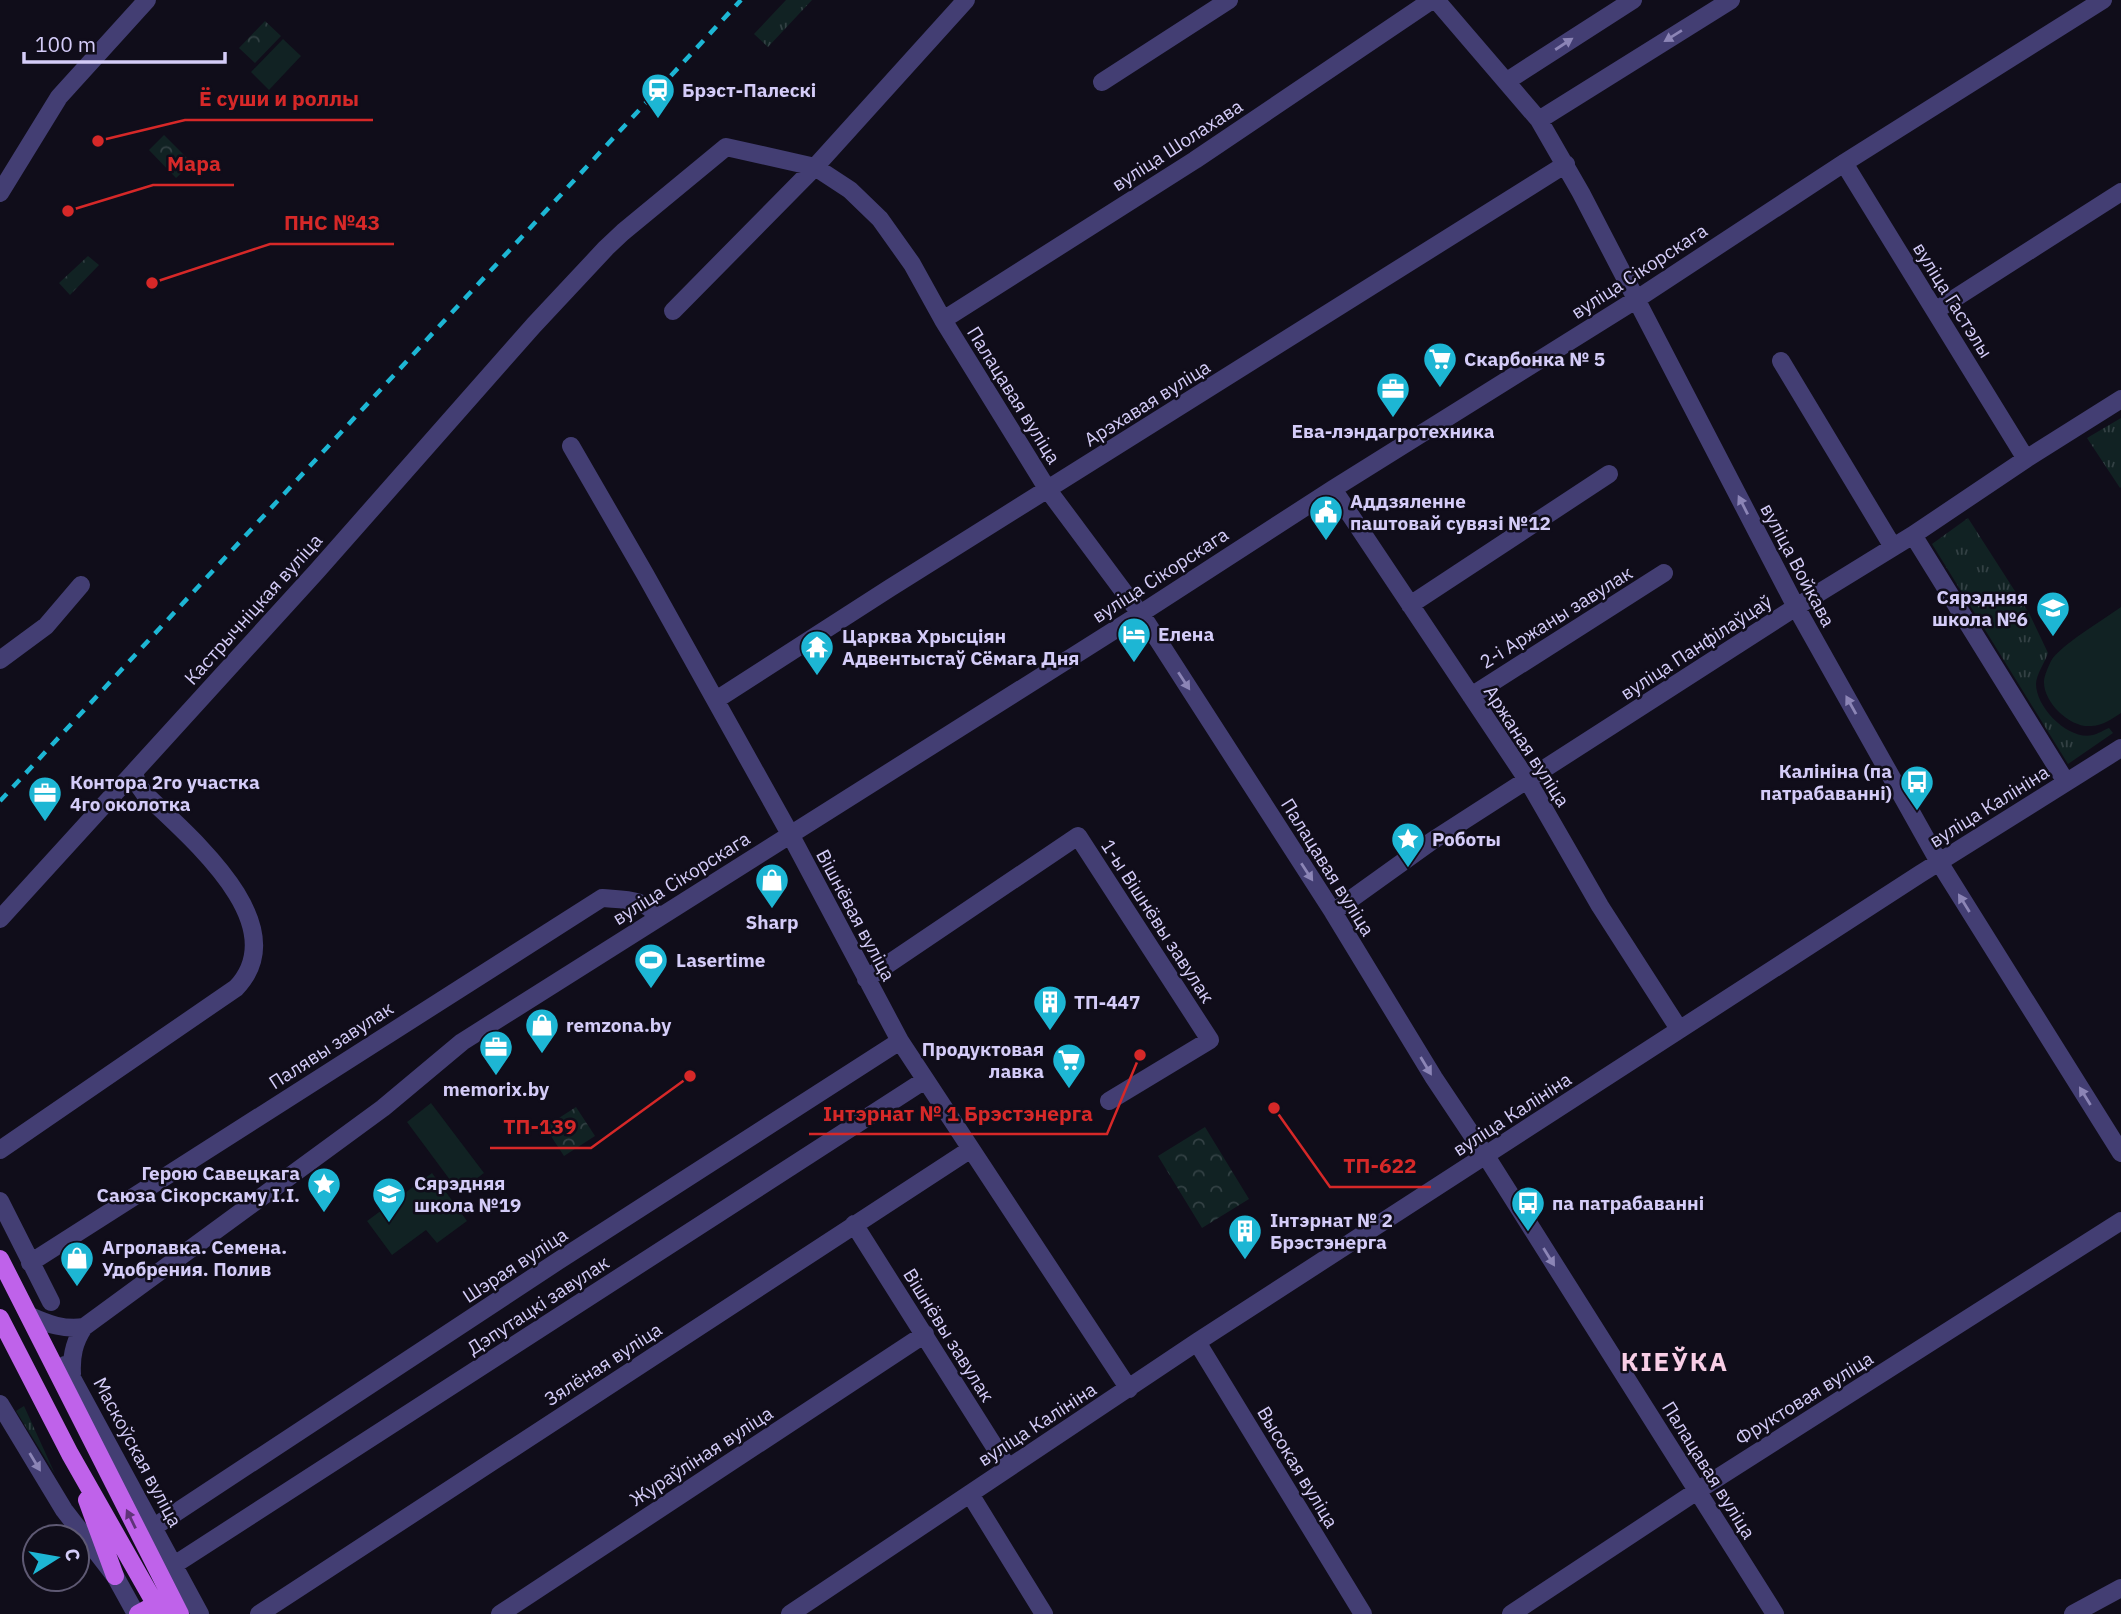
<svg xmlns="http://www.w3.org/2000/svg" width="2121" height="1614" font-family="'IBM Plex Sans',sans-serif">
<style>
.grass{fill:url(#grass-tufts)}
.park{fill:url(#park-crowns)}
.garden{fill:#112223}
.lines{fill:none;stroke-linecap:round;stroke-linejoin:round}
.minor{stroke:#433e73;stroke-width:18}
.major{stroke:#bf62ea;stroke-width:18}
.rail{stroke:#1db6d4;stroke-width:4.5;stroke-dasharray:10 9;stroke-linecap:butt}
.oneway{fill:#8c85b6}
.oneway2{fill:#5f3378}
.labels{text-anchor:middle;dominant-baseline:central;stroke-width:5;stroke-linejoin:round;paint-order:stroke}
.poi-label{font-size:19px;font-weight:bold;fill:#d4ccf8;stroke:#100d1a;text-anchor:start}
.street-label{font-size:19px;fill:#d4ccf8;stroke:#100d1a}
.district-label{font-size:26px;font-weight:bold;letter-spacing:2px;fill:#f8cee6;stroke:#100d1a}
.leader{fill:none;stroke:#d62828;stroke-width:2.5}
.callout-dot{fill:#d62828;stroke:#100d1a;stroke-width:2.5}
.callout-label{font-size:21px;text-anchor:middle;font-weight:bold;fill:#d62828;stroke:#100d1a;stroke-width:5;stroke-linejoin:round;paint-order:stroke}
</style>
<defs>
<pattern id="grass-tufts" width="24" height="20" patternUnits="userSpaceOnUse" patternTransform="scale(1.75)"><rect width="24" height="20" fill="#112223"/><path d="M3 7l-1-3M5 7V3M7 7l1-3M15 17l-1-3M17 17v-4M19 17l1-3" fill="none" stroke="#334144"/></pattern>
<pattern id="park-crowns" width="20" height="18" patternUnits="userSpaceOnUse" patternTransform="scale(1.75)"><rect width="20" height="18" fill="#112223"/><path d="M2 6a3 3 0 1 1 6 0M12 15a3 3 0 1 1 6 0" fill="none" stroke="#334144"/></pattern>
</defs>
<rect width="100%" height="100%" fill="#100d1a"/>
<!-- grass -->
<path class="grass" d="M786 0H812L768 47 754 34Z
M2121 418V487L2120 488 2087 438Z
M1968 518 2029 613 2048 653C2045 662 2036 675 2036 684 2036 708 2069 741 2093 735 2098 734 2104 730 2109 728L2113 733 2068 764 1932 544Z
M24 1406 55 1474 16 1411Z"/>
<!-- park -->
<path class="park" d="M265 21 281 36 255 63 239 48Z
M164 135 192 163 176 178 149 150Z
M88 256 99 265 70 295 59 283Z
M576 1107 595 1136 564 1156 545 1127Z
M1205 1127 1249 1199 1202 1228 1158 1156Z"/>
<!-- garden -->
<path class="garden" d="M283 39 301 56 269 90 251 72Z
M2121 607V713C2112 719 2102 726 2091 726 2070 728 2043 702 2044 681 2044 676 2049 665 2051 661 2059 646 2106 618 2121 607Z
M431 1103 484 1173 459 1192 407 1122Z
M432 1173 467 1221 437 1243 426 1230 392 1255 367 1221Z"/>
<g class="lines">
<!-- minor -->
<path class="minor" d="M1436 0 1539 120 1581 193 1796 607 1888 771 1939 862 2121 1153
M1507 81 1633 0
M1102 82 1229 0
M1539 120 1731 0
M1844 163 2026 459
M0 193 59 97 147 0
M673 311 815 167 966 0
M1935 311 2121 192
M943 320 1195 160 1432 0
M1781 361 1893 547
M571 446 645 574 790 834 900 1041 1129 1389
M1333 489 1528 781 1600 906 1679 1029
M1913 535 2066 782
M1410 605 1609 474
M0 660 46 626 81 585
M1471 696 1664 573
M716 700 890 588 1566 164
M1333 912 1432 841 1796 607 1913 535 2026 459 2121 399
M0 919 134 772
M866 979 1078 836 1210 1040 1109 1101
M0 1150 236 988C297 924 187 835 144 793L137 783 134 772 317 571 534 325 606 248 623 232 726 147 815 167 850 190 880 219 912 264 943 320 1048 490 1147 623 1333 912 1434 1078 1486 1156 1775 1614
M0 1201 51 1302
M854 1224 1008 1468
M30 1263 602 898C622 900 646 898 658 917
M30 1316C48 1324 64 1330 84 1327
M1197 1342 1363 1614
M65 1365 200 1614
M72 1374C71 1356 74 1342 84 1327L383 1108 462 1042 1140 614 1333 489 1637 299 1844 163 2103 0
M0 1404 64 1510 115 1576 136 1614
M970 1494 1044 1614
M154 1527 558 1261 900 1041
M174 1565 925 1080
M259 1614 971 1149
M500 1614 925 1334
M790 1614 1197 1342 1920 874 2121 748
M1511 1614 1697 1491 2121 1221
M2073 1614 2121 1588"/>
<!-- major -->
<path class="major" d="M0 1259 180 1614
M0 1318 70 1454 161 1614
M87 1500 115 1576
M138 1614 164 1600"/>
<!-- rail -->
<path class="rail" d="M0 801 741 0"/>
</g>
<!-- one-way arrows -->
<defs><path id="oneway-solid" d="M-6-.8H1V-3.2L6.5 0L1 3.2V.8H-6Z" transform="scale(1.75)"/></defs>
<g class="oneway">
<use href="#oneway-solid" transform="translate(1673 36) rotate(148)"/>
<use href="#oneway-solid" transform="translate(1564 44) rotate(-33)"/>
<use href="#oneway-solid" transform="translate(1743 505) rotate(-117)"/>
<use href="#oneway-solid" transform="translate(1184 681) rotate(57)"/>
<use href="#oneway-solid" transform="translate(1851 705) rotate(-119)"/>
<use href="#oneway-solid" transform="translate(1307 872) rotate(57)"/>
<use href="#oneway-solid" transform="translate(1964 903) rotate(-122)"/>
<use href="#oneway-solid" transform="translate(1426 1066) rotate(59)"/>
<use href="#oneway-solid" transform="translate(2085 1096) rotate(-122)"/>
<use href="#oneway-solid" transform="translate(1549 1257) rotate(58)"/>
<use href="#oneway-solid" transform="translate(35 1462) rotate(59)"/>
</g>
<use class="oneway2" href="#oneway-solid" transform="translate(131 1519) rotate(-116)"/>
<!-- icons -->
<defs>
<g id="station-pin" transform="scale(1.75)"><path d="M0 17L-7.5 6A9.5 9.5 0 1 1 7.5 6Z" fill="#1db6d4" stroke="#100d1a"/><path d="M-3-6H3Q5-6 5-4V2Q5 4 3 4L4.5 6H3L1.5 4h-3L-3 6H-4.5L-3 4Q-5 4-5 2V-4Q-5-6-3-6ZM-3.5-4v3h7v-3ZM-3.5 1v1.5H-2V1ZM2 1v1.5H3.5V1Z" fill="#fff"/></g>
<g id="supermarket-pin" transform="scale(1.75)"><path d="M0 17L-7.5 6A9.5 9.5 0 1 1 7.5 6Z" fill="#1db6d4" stroke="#100d1a"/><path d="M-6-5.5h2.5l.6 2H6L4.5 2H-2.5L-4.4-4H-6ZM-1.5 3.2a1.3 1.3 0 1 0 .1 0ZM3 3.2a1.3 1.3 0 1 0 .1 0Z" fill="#fff"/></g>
<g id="office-pin" transform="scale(1.75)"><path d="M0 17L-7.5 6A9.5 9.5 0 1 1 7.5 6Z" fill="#1db6d4" stroke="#100d1a"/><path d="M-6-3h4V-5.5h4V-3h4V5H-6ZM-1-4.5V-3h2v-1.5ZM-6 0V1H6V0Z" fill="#fff"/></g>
<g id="civic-pin" transform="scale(1.75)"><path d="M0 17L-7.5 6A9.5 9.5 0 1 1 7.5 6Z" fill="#1db6d4" stroke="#100d1a"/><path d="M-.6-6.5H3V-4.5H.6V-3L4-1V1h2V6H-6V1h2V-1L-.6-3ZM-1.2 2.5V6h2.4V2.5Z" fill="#fff"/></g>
<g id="school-pin" transform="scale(1.75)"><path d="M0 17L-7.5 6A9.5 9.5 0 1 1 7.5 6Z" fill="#1db6d4" stroke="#100d1a"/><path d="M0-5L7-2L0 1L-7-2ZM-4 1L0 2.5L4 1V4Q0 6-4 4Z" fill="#fff"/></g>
<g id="hotel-pin" transform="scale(1.75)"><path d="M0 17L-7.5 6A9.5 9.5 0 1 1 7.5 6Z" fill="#1db6d4" stroke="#100d1a"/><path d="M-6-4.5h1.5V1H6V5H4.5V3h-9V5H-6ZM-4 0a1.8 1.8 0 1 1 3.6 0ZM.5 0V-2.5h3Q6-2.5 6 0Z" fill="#fff"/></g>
<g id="temple-pin" transform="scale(1.75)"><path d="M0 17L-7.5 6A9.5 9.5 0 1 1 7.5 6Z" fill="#1db6d4" stroke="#100d1a"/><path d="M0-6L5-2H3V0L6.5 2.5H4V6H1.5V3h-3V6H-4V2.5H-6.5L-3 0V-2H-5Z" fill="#fff"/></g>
<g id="bus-pin" transform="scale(1.75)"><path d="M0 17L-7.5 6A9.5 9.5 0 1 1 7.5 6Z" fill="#1db6d4" stroke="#100d1a"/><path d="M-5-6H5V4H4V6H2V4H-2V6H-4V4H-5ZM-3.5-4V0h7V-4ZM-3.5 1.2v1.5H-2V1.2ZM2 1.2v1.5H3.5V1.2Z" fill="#fff"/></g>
<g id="sight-pin" transform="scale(1.75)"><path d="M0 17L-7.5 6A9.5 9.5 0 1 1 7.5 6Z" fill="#1db6d4" stroke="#100d1a"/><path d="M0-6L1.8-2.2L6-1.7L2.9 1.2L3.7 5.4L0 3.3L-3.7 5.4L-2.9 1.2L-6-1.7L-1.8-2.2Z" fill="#fff"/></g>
<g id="shop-pin" transform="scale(1.75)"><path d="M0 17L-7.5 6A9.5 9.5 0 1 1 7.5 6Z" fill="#1db6d4" stroke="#100d1a"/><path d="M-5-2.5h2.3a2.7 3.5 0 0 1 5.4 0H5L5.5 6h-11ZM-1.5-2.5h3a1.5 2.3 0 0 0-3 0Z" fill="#fff"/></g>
<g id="stadium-pin" transform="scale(1.75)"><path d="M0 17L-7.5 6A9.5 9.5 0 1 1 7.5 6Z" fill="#1db6d4" stroke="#100d1a"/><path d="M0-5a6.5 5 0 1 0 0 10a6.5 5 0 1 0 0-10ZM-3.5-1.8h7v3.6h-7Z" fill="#fff"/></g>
<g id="building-pin" transform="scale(1.75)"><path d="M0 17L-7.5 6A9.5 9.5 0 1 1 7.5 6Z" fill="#1db6d4" stroke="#100d1a"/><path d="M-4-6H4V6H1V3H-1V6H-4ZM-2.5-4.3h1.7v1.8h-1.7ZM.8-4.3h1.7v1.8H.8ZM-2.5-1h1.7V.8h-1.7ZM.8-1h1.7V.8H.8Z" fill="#fff"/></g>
</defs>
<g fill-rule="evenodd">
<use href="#station-pin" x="658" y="90"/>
<use href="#supermarket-pin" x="1440" y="359"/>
<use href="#office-pin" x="1393" y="389"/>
<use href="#civic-pin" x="1326" y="512"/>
<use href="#school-pin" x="2053" y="608"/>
<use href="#hotel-pin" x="1134" y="634"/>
<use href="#temple-pin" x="817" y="647"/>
<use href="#bus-pin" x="1917" y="782"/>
<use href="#office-pin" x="45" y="793"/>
<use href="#sight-pin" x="1408" y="839"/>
<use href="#shop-pin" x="772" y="880"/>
<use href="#stadium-pin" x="651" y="960"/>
<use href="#building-pin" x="1050" y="1002"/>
<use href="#shop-pin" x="542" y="1025"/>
<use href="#office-pin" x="496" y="1047"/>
<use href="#supermarket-pin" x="1069" y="1060"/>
<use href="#sight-pin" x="324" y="1184"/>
<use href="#school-pin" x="389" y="1194"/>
<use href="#bus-pin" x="1528" y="1203"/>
<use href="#building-pin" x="1245" y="1231"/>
<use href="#shop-pin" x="77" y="1258"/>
</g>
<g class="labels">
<!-- poi labels -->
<g class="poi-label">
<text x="682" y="90">Брэст-Палескі</text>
<text x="1464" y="359">Скарбонка № 5</text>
<text x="1393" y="431" text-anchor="middle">Ева-лэндагротехника</text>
<text x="1350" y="501">Аддзяленне<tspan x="1350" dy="22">паштовай сувязі №12</tspan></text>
<text x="2028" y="597" text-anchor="end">Сярэдняя<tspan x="2028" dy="22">школа №6</tspan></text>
<text x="1158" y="634">Елена</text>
<text x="842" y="636">Царква Хрысціян<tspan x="842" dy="22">Адвентыстаў Сёмага Дня</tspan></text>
<text x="1892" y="771" text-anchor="end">Калініна (па<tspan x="1892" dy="22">патрабаванні)</tspan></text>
<text x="70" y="782">Контора 2го участка<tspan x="70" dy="22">4го околотка</tspan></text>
<text x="1432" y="839">Роботы</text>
<text x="772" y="922" text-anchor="middle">Sharp</text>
<text x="676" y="960">Lasertime</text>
<text x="1074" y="1002">ТП-447</text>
<text x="566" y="1025">remzona.by</text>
<text x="1044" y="1049" text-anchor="end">Продуктовая<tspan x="1044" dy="22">лавка</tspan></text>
<text x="496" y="1089" text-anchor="middle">memorix.by</text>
<text x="300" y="1173" text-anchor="end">Герою Савецкага<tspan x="300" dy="22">Саюза Сікорскаму І.І.</tspan></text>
<text x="414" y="1183">Сярэдняя<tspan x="414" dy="22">школа №19</tspan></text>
<text x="1552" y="1203">па патрабаванні</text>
<text x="1270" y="1220">Інтэрнат № 2<tspan x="1270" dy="22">Брэстэнерга</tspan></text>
<text x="102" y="1247">Агролавка. Семена.<tspan x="102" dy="22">Удобрения. Полив</tspan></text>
</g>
<!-- street labels -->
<g class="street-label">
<text transform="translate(1177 145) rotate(-33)">вуліца Шолахава</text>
<text transform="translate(1639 271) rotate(-33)">вуліца Сікорскага</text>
<text transform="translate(1953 300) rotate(58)">вуліца Гастэлы</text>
<text transform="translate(1014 395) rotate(58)">Палацавая вуліца</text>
<text transform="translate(1147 403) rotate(-32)">Арэхавая вуліца</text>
<text transform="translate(1798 565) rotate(62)">вуліца Войкава</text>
<text transform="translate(1160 575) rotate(-33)">вуліца Сікорскага</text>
<text transform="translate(253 609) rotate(-48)">Кастрычніцкая вуліца</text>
<text transform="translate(1556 617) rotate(-32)">2-і Аржаны завулак</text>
<text transform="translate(1696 647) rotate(-33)">вуліца Панфілаўцаў</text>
<text transform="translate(1527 746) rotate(57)">Аржаная вуліца</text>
<text transform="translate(1989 806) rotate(-32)">вуліца Калініна</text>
<text transform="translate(1328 867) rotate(58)">Палацавая вуліца</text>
<text transform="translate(681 878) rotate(-32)">вуліца Сікорскага</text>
<text transform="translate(856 915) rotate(62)">Вішнёвая вуліца</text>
<text transform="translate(1158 921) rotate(57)">1-ы Вішнёвы завулак</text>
<text transform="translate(331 1045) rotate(-33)">Палявы завулак</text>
<text transform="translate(1512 1114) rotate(-33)">вуліца Калініна</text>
<text transform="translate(515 1265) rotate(-33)">Шэрая вуліца</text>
<text transform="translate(538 1305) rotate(-33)">Дэпутацкі завулак</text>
<text transform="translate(949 1335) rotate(58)">Вішнёвы завулак</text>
<text transform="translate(603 1364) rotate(-33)">Зялёная вуліца</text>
<text transform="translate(1804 1398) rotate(-32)">Фруктовая вуліца</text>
<text transform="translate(1037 1424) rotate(-33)">вуліца Калініна</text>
<text transform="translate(138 1452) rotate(62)">Маскоўская вуліца</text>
<text transform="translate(701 1456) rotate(-33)">Жураўліная вуліца</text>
<text transform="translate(1298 1467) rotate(59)">Высокая вуліца</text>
<text transform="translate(1709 1470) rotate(58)">Палацавая вуліца</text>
</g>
<!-- district labels -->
<g class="district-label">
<text x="1675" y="1361">КІЕЎКА</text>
</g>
</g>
<!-- callouts -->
<path class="leader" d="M98 141L185 120H373M68 211L153 185H234M152 283L270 244H394M1140 1055L1107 1134H809M690 1076L591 1148H490M1274 1108L1330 1187H1431"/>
<g class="callout-dot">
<circle cx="98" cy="141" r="7"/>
<circle cx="68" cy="211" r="7"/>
<circle cx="152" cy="283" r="7"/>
<circle cx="1140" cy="1055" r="7"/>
<circle cx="690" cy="1076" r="7"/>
<circle cx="1274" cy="1108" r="7"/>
</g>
<g class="callout-label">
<text x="279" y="106">Ё суши и роллы</text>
<text x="194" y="171">Мара</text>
<text x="332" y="230">ПНС №43</text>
<text x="958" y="1121">Інтэрнат № 1 Брэстэнерга</text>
<text x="540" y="1134">ТП-139</text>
<text x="1380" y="1173">ТП-622</text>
</g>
<!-- north arrow -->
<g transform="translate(56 1558) rotate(79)"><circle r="33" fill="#100d1a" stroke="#5e5973" stroke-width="2"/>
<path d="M0-5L12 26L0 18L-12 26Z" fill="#1db6d4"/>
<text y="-10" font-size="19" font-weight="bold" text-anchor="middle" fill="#d4ccf8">С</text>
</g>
<!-- scale -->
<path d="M24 52v10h201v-10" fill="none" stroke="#d4ccf8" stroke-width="3.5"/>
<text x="35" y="52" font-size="21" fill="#d4ccf8" stroke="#100d1a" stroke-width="5" paint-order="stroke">100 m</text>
</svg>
